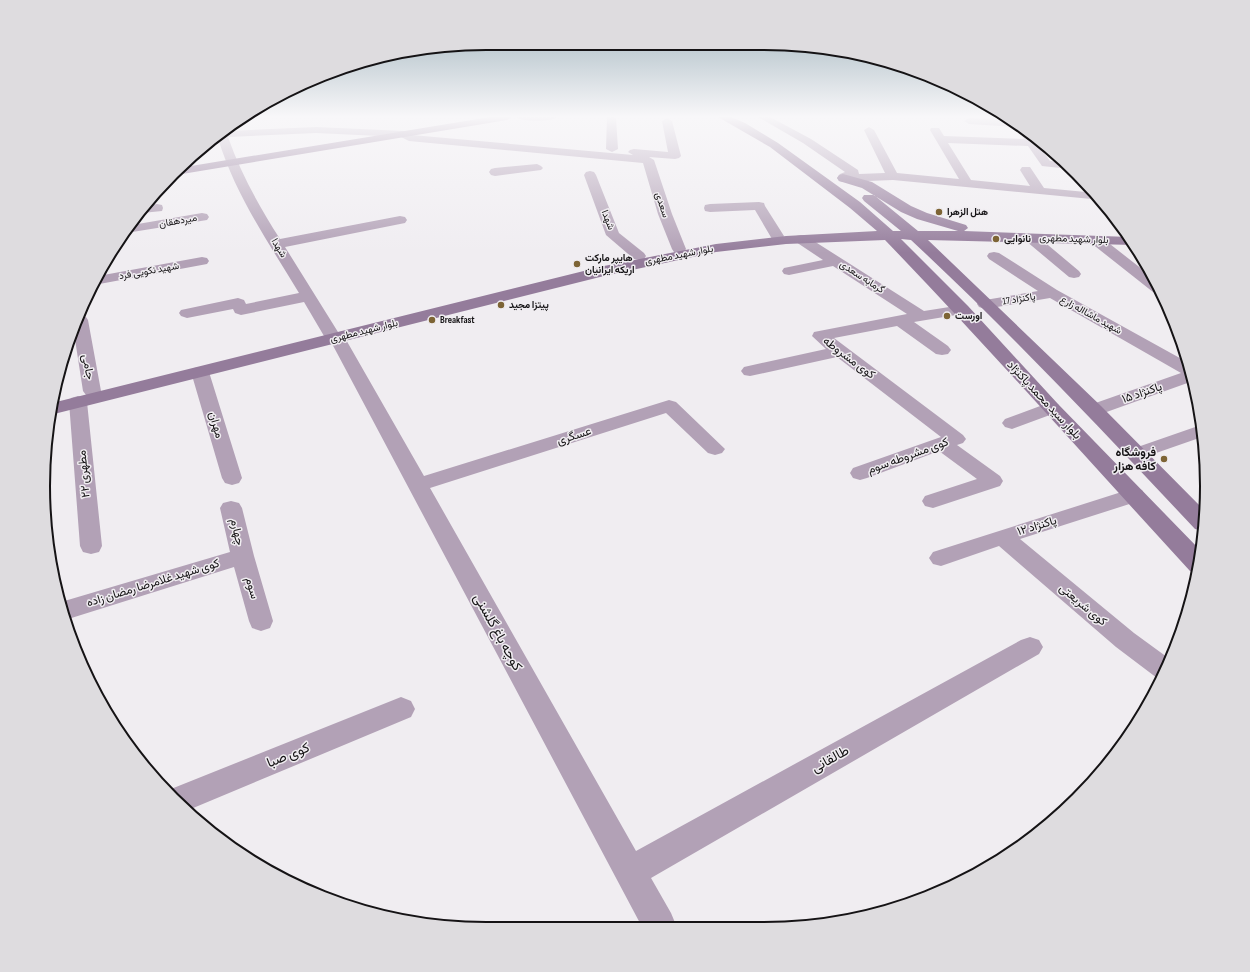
<svg xmlns="http://www.w3.org/2000/svg" width="1250" height="972" font-family="'Sofia Sans Condensed',Vazirmatn,sans-serif">
<style>
.lines{fill:none;stroke-linecap:round;stroke-linejoin:round}
.minor{fill:#b2a1b6;fill-rule:evenodd}
.secondary{fill:#947c9b;fill-rule:evenodd}
.poi-dot{fill:#7d6435;stroke:#f0edf1;stroke-width:1.5}
.labels{text-anchor:middle;dominant-baseline:central;stroke-width:3;stroke-linejoin:round;paint-order:stroke}
.far-street-label{font-size:10px;fill:#151315;stroke:#f0edf1}
.far-poi-label{font-size:10px;font-weight:bold;fill:#151315;stroke:#f0edf1;text-anchor:start}
.street-label{font-size:12px;fill:#151315;stroke:#f0edf1}
.poi-label{font-size:12px;font-weight:bold;fill:#151315;stroke:#f0edf1;text-anchor:end}
.near-street-label{font-size:14px;fill:#151315;stroke:#f0edf1}
.rim{fill:none;stroke:#151315;stroke-width:2}
</style>
<rect width="100%" height="100%" fill="#f0edf1"/>
<g class="lines">
<!-- minor -->
<path class="minor" d="M516 117H557C553 122 520 122 516 117Z
M607 117H615L616 118 618 149 612 152 606 149Z
M758 117H770L811 139 858 170 859 174 885 173 864 130 869 127 874 130 897 173 959 179 930 130 931 128H939L944 136 1024 139 1016 127 969 124 964 121 969 118C994 119 1019 116 1035 139L1039 140 1046 146H1039L1050 161 1063 162 1070 169 1042 166 1028 146 948 143 971 180 1030 186 1020 170 1022 167H1030L1044 188 1096 193 1102 200 893 180 843 182 839 181 837 178 840 174 845 172 803 143Z
M667 118 672 121 681 156 679 158 675 159 649 157 654 160 672 214 686 249 684 252 679 253 674 252 672 249 658 214 643 163 409 141 401 137 316 133 228 137C241 174 259 206 280 239L400 216 405 217 407 220 405 223 285 247 338 332 337 333 343 334 345 338 424 476 669 400 676 402 725 449 722 453 715 455 708 453 666 413 430 488 636 851 1021 640 1030 637 1039 640 1043 647 1039 654 651 878 671 913 676 925H641L329 338V337L324 336 304 302 241 315 235 313 233 309 187 318 181 316 179 313 181 310 238 298 244 300 246 304 299 293C269 243 235 195 218 138L228 131 316 127 404 131 412 135 633 155 628 152 630 150 634 149 668 152 662 121Z
M537 164 541 166 543 168 541 170 495 176 491 175 489 172 491 169 495 168Z
M590 171 594 172 596 175 619 233 644 253 646 256 644 259 639 260 634 259 606 235 584 175 586 172Z
M759 202 764 203 765 206 784 236 782 239 777 240 772 239 755 210 710 212 705 211 704 208 705 205 710 204Z
M157 204 162 205 163 208 162 211 142 213 148 206Z
M202 213 207 214 209 217 207 220 126 233 132 225Z
M1031 234 1036 235 1079 271 1081 274 1079 277 1074 278 1069 277 1026 241 1024 238 1026 235Z
M801 235 806 236 924 311 962 305 968 307 970 310 968 313 914 322 948 346 951 350 948 354 942 355 936 354 897 326 834 338 963 435 966 439 963 443 957 445 1000 476 1003 481 1000 486 933 508 925 506 922 501 925 496 977 479 939 451 867 478 860 480 853 478 850 473 853 468 941 437 837 357 750 376 744 375 741 371 744 367 826 349 812 336 814 332 907 314 833 266 789 275 784 274 782 271 784 268 823 260 796 242 794 239 796 236Z
M1096 236 1101 237 1152 277 1161 293 1153 292 1091 243 1089 240 1091 237Z
M994 252 999 253 1057 290 1187 362 1193 381 1101 414 1094 416 1087 414 1085 410 1087 406 1181 373 1050 298 985 309 979 307 977 304 979 301 1038 291 989 259 987 256 989 253Z
M202 257 207 258 209 261 207 264 94 285 98 276Z
M81 315 86 317 88 320 101 391 98 395 92 396 86 395 83 391 74 333Z
M200 367 206 368 209 372 242 478 239 483 232 485 225 483 222 478 191 372 194 368Z
M78 396 85 398 87 402 102 546 99 552 91 554 83 552 80 546 69 402 71 398Z
M1051 402 1058 404 1060 408 1058 412 1012 429 1005 427 1002 423 1005 419Z
M1201 425 1202 437 1136 460 1129 458 1126 454 1129 450Z
M1134 488 1142 490 1145 495 1142 500 1020 539 1134 633 1171 660 1161 679 1157 678 1116 647 999 546 941 566 933 564 929 558 933 552Z
M231 501 239 503 242 508 254 556 273 621 270 628 261 631 252 628 249 621 234 567 65 620 61 602 230 552 220 508 223 503Z
M401 697 411 701 415 709 411 717 186 811 173 799 166 791Z"/>
<!-- secondary -->
<path class="secondary" d="M490 117H512L507 120 170 176 179 168Z
M718 117H731L745 123 778 143 860 202 893 231H901L864 201 862 198 864 195H874L918 231H958L917 219 901 212 862 188 839 181 837 178 839 175 843 174 872 182 911 206 927 213 966 225 968 228 964 231 1130 237 1135 245 928 240 1101 406 1205 511 1203 531 1195 529C1102 430 1010 332 911 240L901 239 968 306 1058 404 1201 551 1198 573 1190 571C1089 461 989 348 885 240L786 244 716 252 604 276 50 415 52 403 604 266 716 244 786 236 877 231 850 208 770 147Z"/>
</g>
<!-- sky -->
<linearGradient id="sky" x2="0" y2="1"><stop stop-color="#99aeb8"/><stop offset="0.46" stop-color="#f8f7f9"/><stop offset="1" stop-color="#f8f7f9" stop-opacity="0"/></linearGradient>
<rect width="1250" height="253" fill="url(#sky)"/>
<!-- markers -->
<g class="poi-dot">
<circle cx="939" cy="212" r="4"/>
<circle cx="996" cy="239" r="4"/>
<circle cx="577" cy="264" r="4"/>
<circle cx="501" cy="305" r="4"/>
<circle cx="947" cy="316" r="4"/>
<circle cx="432" cy="320" r="4"/>
<circle cx="1164" cy="459" r="4"/>
</g>
<g class="labels">
<!-- far-street labels -->
<g class="far-street-label">
<text transform="translate(662 205) rotate(72)">سعدی</text>
<text transform="translate(608 220) rotate(68)">شهدا</text>
<text transform="translate(178 221) rotate(-10)">میردهقان</text>
<text transform="translate(1074 239) rotate(2)">بلوار شهید مطهری</text>
<text transform="translate(279 248) rotate(59)">شهدا</text>
<text transform="translate(679 255) rotate(-11)">بلوار شهید مطهری</text>
<text transform="translate(149 271) rotate(-10)">شهید نکویی فرد</text>
<text transform="translate(862 277) rotate(33)">گرمابه سعدی</text>
<text transform="translate(1019 299) rotate(-9)">پاکنژاد 17</text>
<text transform="translate(1091 315) rotate(29)">شهید ماشااله زارع</text>
<text transform="translate(364 331) rotate(-14)">بلوار شهید مطهری</text>
</g>
<!-- far-poi labels -->
<g class="far-poi-label">
<text x="947" y="212">هتل الزهرا</text>
<text x="1004" y="239">نانوایی</text>
<text x="585" y="258">هایپر مارکت<tspan x="585" dy="12">اریکه ایرانیان</tspan></text>
<text x="509" y="305">پیتزا مجید</text>
<text x="955" y="316">اورست</text>
<text x="440" y="320">Breakfast</text>
</g>
<!-- street labels -->
<g class="street-label">
<text transform="translate(849 358) rotate(37)">کوی مشروطه</text>
<text transform="translate(88 367) rotate(80)">جامی</text>
<text transform="translate(1142 393) rotate(-19)">پاکنژاد ۱۵</text>
<text transform="translate(1044 400) rotate(47)">بلوار سید محمد پاکنژاد</text>
<text transform="translate(216 425) rotate(74)">مهران</text>
<text transform="translate(574 436) rotate(-18)">عسگری</text>
<text transform="translate(908 456) rotate(-20)">کوی مشروطه سوم</text>
<text transform="translate(84 474) rotate(-95)">مطهری ۲۲</text>
<text transform="translate(1037 526) rotate(-17)">پاکنژاد ۱۲</text>
<text transform="translate(237 532) rotate(77)">چهارم</text>
<text transform="translate(153 583) rotate(-17)">کوی شهید غلامرضا رمضان زاده</text>
<text transform="translate(252 588) rotate(74)">سوم</text>
<text transform="translate(1083 605) rotate(40)">کوی شریعتی</text>
</g>
<!-- poi labels -->
<g class="poi-label">
<text x="1156" y="452">فروشگاه<tspan x="1156" dy="14">کافه هزار</tspan></text>
</g>
<!-- near-street labels -->
<g class="near-street-label">
<text transform="translate(498 632) rotate(61)">کوچه باغ گلشنی</text>
<text transform="translate(288 755) rotate(-22)">کوی صبا</text>
<text transform="translate(830 759) rotate(-29)">طالقانی</text>
</g>
</g>
<!-- crop -->
<path d="M0 0H1250V972H0ZM486 50H764A436 436 0 0 1 1200 486V486A436 436 0 0 1 764 922H486A436 436 0 0 1 50 486V486A436 436 0 0 1 486 50Z" fill="#dedcdf" fill-rule="evenodd"/>
<path class="rim" d="M486 50H764A436 436 0 0 1 1200 486V486A436 436 0 0 1 764 922H486A436 436 0 0 1 50 486V486A436 436 0 0 1 486 50Z"/>
</svg>
